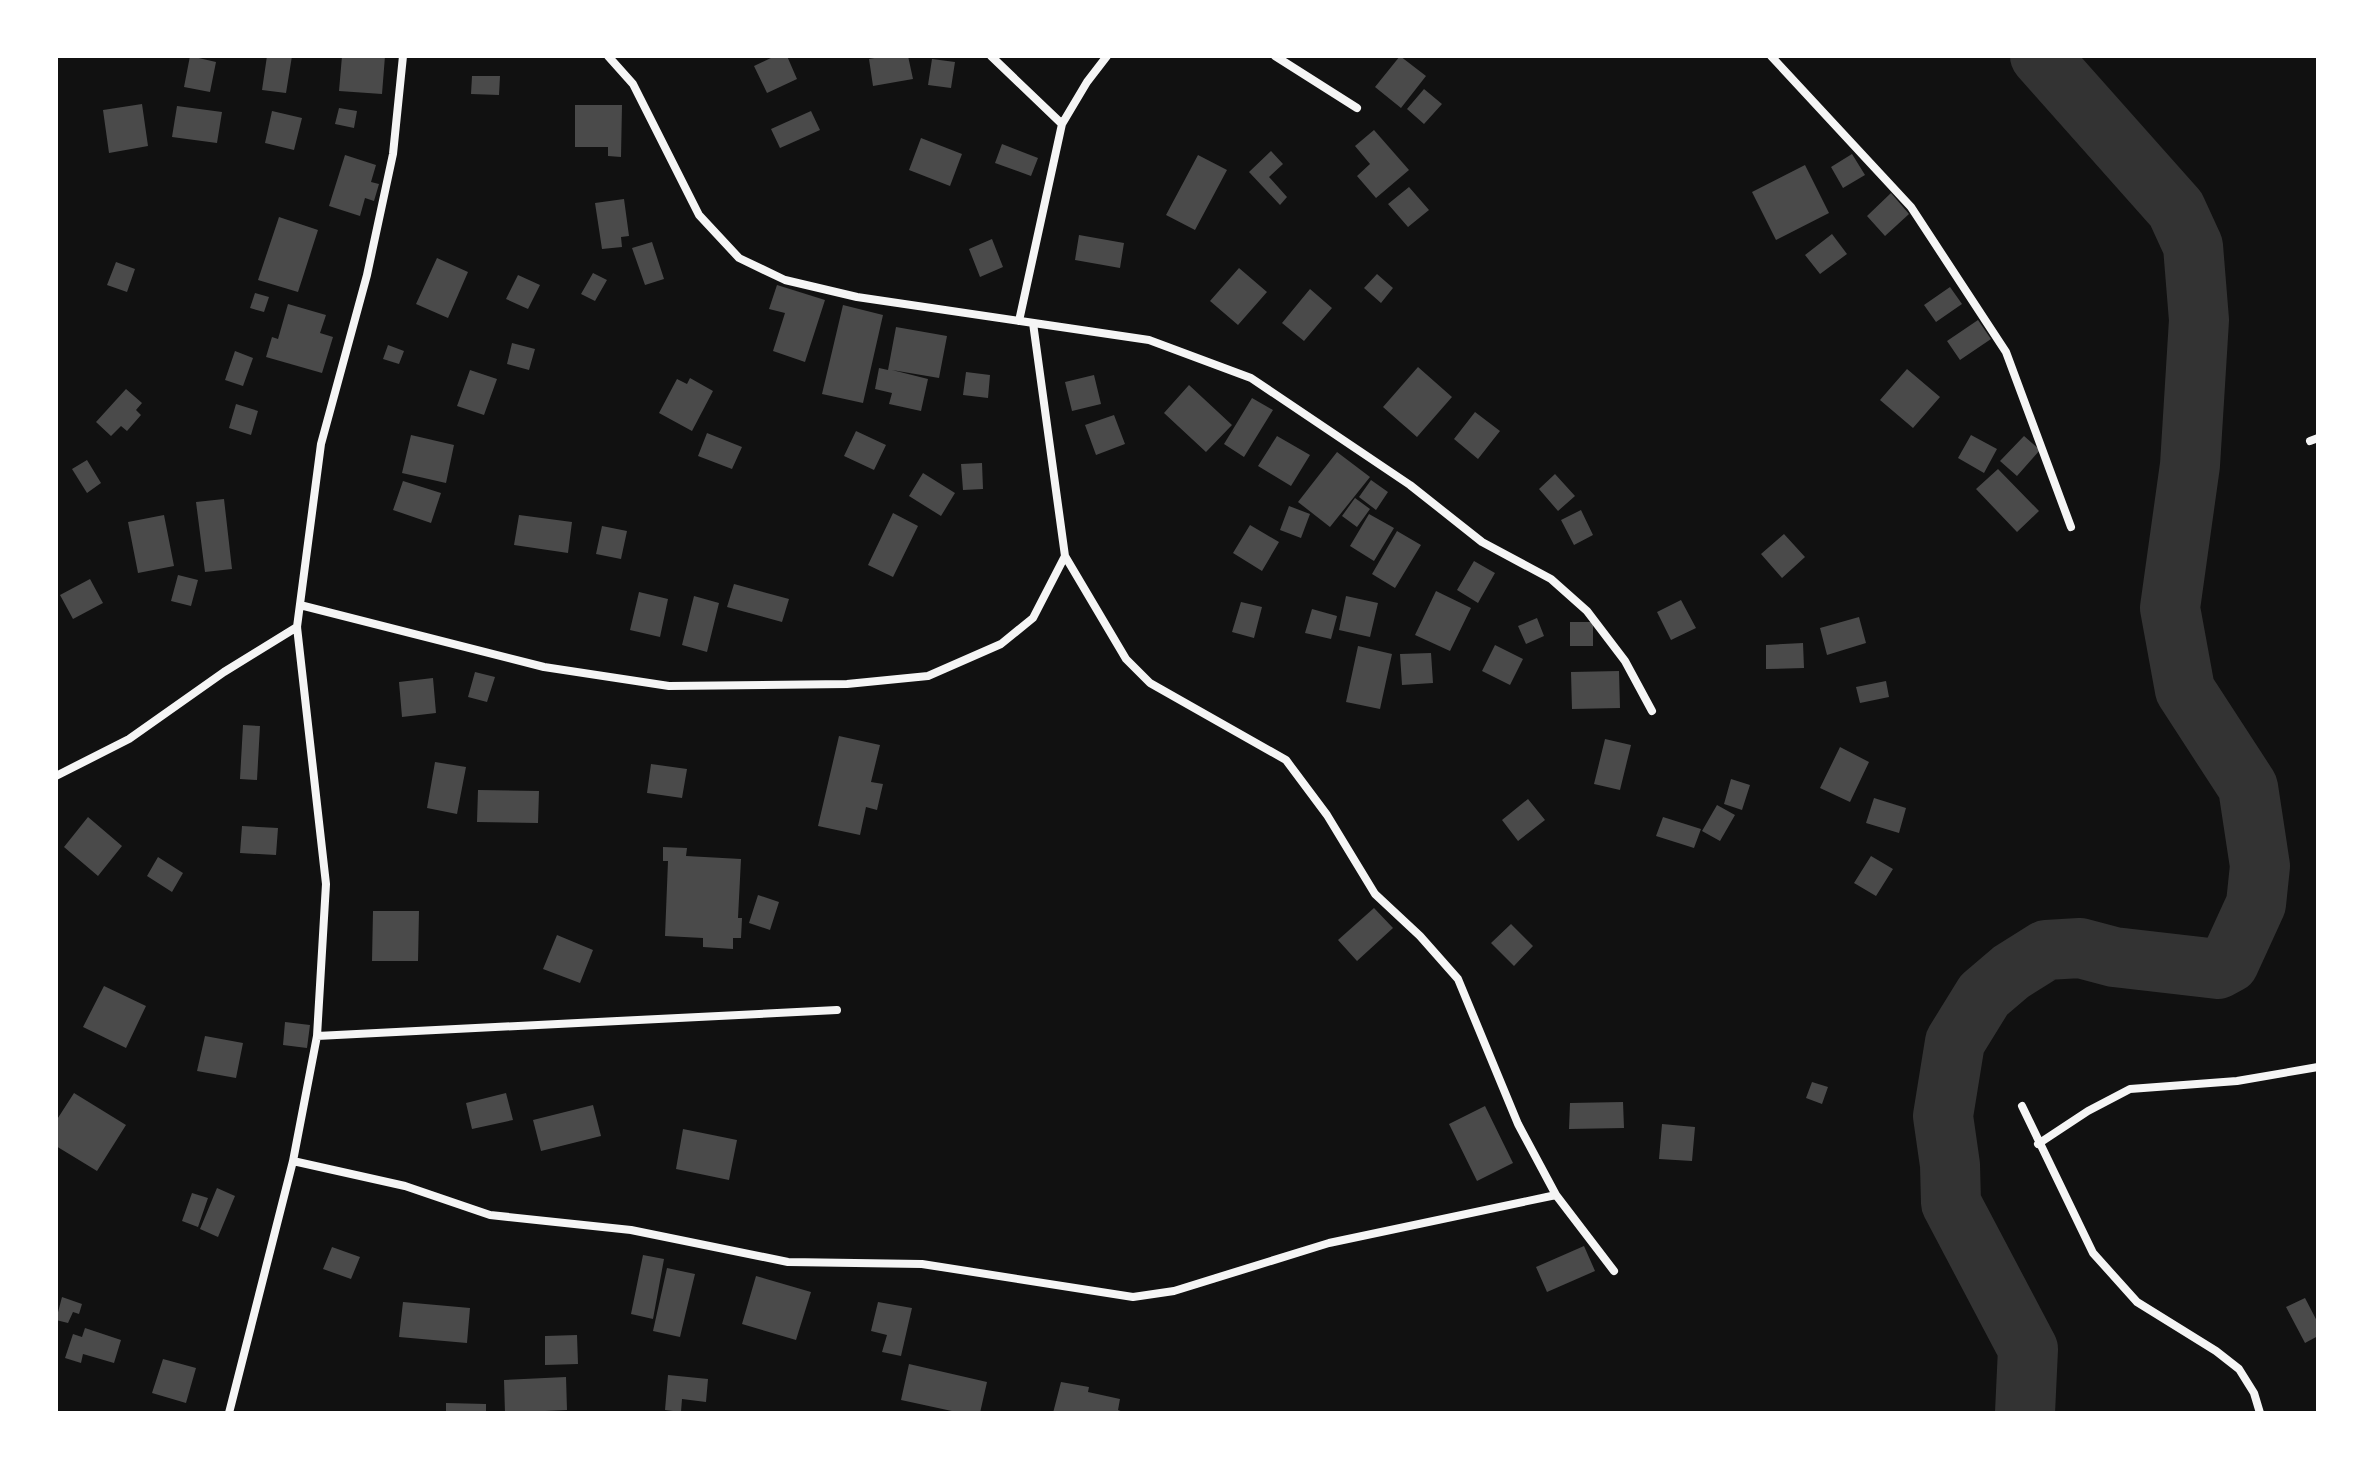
<svg xmlns="http://www.w3.org/2000/svg" width="2374" height="1469" font-family="Signika,sans-serif">
<style>
.lines{fill:none;stroke-linecap:round;stroke-linejoin:round}
.river{stroke:#333;stroke-width:60}
.building{fill:#4a4a4a}
.minor{stroke:#f5f5f5;stroke-width:8}
</style>
<rect width="100%" height="100%" fill="#111"/>
<g class="lines">
<!-- river -->
<path class="river" d="M2025 1413 2028 1349 1951 1203 1950 1165 1943 1116 1955 1042 1984 995 2011 972 2046 950 2080 948 2114 957 2218 969 2229 963 2256 904 2260 866 2248 787 2185 690 2170 608 2190 465 2199 320 2193 246 2176 209 2040 56"/>
</g>
<!-- building -->
<path class="building" d="M190 56 216 62 210 92 184 87Z
M267 56H292L286 93 262 90Z
M342 56H385L382 94 339 91Z
M775 56H787L797 79 767 93 754 66Z
M885 56H908L913 79 873 86 869 59Z
M1400 56 1426 76 1401 108 1375 87Z
M932 59 955 62 951 88 928 85Z
M472 76H500L499 95 471 94Z
M1424 89 1442 104 1424 124 1407 109Z
M142 104 148 146 109 153 103 110Z
M575 105H622L621 157 608 156V147H575Z
M177 106 222 112 217 143 172 137Z
M339 108 357 111 354 128 335 124Z
M272 111 302 118 294 150 265 143Z
M811 111 820 130 780 148 771 129Z
M1374 130 1409 170 1376 198 1357 176 1370 164 1355 146Z
M921 138 962 154 950 186 909 170Z
M1002 144 1038 158 1031 176 995 163Z
M1271 151 1283 164 1269 177 1287 197 1280 205 1249 172Z
M1852 154 1865 175 1843 188 1831 167Z
M345 155 376 165 371 182 379 184 374 201 365 198 360 216 329 206Z
M1198 155 1227 170 1195 230 1166 215Z
M1805 165 1829 213 1776 240 1752 192Z
M1409 187 1429 210 1408 227 1388 204Z
M1891 193 1909 214 1885 236 1867 216Z
M624 199 629 236 621 237 622 247 602 249 595 203Z
M279 217 318 230 298 292 258 280Z
M1832 234 1847 254 1820 274 1805 255Z
M1079 235 1124 243 1120 268 1075 260Z
M992 239 1003 267 980 277 969 249Z
M652 242 664 279 645 285 632 248Z
M437 258 468 272 448 318 416 304Z
M116 262 135 269 127 292 107 285Z
M1239 268 1267 292 1238 325 1210 301Z
M593 273 607 280 595 301 581 294Z
M1377 274 1393 288 1381 303 1364 288Z
M518 275 540 285 528 309 506 299Z
M777 285 825 300 805 362 773 351 785 313 769 309Z
M1950 287 1962 304 1936 322 1924 305Z
M1310 289 1332 308 1304 341 1282 323Z
M255 293 269 297 264 312 250 308Z
M288 304 326 315 320 333 333 337 322 373 266 357 272 337 278 339Z
M843 305 883 315 863 403 822 394Z
M1978 320 1991 339 1960 360 1947 341Z
M896 327 947 336 939 378 892 370 928 379 921 411 889 404 892 393 875 389 879 368 888 370Z
M512 343 535 349 529 370 507 364Z
M388 345 404 351 399 364 383 359Z
M235 351 253 358 243 386 225 380Z
M1418 367 1452 397 1417 437 1383 407Z
M1907 369 1940 397 1913 428 1880 400Z
M470 370 497 379 484 415 457 406Z
M966 372 990 375 988 398 963 395Z
M1094 375 1101 404 1072 411 1065 382Z
M690 378 713 391 692 431 659 413 677 379 687 384Z
M1189 385 1232 425 1206 452 1164 413Z
M126 389 142 403 136 410 141 415 127 431 121 426 111 436 96 422Z
M1252 398 1273 410 1244 457 1224 444Z
M236 404 258 411 251 435 229 428Z
M1475 412 1500 431 1478 459 1454 439Z
M1114 415 1125 444 1096 455 1085 425Z
M856 431 886 445 874 470 844 456Z
M707 433 742 447 732 469 698 456Z
M411 435 454 445 446 483 402 473Z
M1971 435 1997 449 1984 473 1958 458Z
M1277 436 1310 455 1291 486 1258 466Z
M2024 436 2040 450 2017 476 2000 461Z
M1337 452 1370 477 1330 527 1298 502Z
M87 460 101 483 87 493 72 469Z
M982 463 983 489 963 490 961 464Z
M1998 469 2039 511 2017 532 1976 489Z
M923 473 955 493 941 516 909 496Z
M1555 474 1575 496 1558 511 1539 489Z
M1371 480 1388 492 1376 510 1359 497Z
M403 481 441 493 431 523 393 510Z
M1355 498 1370 509 1357 527 1342 516Z
M224 499 232 569 205 572 196 502Z
M1289 506 1310 514 1301 538 1280 530Z
M1581 510 1593 535 1574 545 1561 520Z
M893 513 918 526 893 577 868 565Z
M1369 514 1394 528 1374 561 1350 546Z
M164 515 174 566 138 573 128 522Z
M519 515 572 522 568 553 514 545Z
M1250 525 1279 542 1262 571 1233 553Z
M602 526 627 531 621 559 596 554Z
M1397 531 1421 545 1395 588 1372 574Z
M1784 534 1805 557 1782 578 1761 554Z
M1474 561 1495 573 1478 603 1457 590Z
M178 575 198 580 191 606 171 601Z
M90 579 103 603 73 619 60 595Z
M734 584 789 599 782 622 727 607Z
M1436 591 1471 608 1450 651 1415 635Z
M639 592 668 599 660 637 630 630Z
M694 596 719 603 707 652 682 645Z
M1346 596 1378 603 1370 637 1339 630Z
M1681 600 1696 628 1671 640 1657 612Z
M1241 602 1262 607 1254 638 1232 632Z
M1312 609 1337 616 1331 639 1305 633Z
M1859 617 1866 643 1827 655 1820 628Z
M1537 618 1544 636 1526 644 1518 626Z
M1570 622H1593V646H1570Z
M1803 643 1804 668 1766 669V645Z
M1495 645 1523 659 1510 685 1482 671Z
M1358 646 1392 654 1380 709 1346 702Z
M1431 653 1433 683 1402 685 1400 654Z
M1619 671 1620 708 1572 709 1571 672Z
M475 672 495 677 487 702 468 697Z
M433 678 436 713 402 717 399 682Z
M1886 681 1889 697 1860 703 1856 687Z
M243 725 260 726 257 780 240 779Z
M839 736 880 745 871 782 883 784 877 810 866 807 860 835 818 826Z
M1605 739 1631 745 1620 790 1594 784Z
M1840 747 1869 762 1850 802 1820 788Z
M435 762 466 767 457 814 427 808Z
M651 764 687 769 682 798 647 793Z
M1731 779 1750 785 1742 810 1724 804Z
M478 790 539 791 538 823 477 822Z
M1874 798 1906 808 1899 833 1866 823Z
M1528 799 1545 820 1518 841 1502 820Z
M1717 805 1735 815 1720 841 1702 831Z
M88 817 122 846 98 876 64 847Z
M1663 817 1701 829 1694 848 1656 836Z
M242 826 278 828 276 855 240 853Z
M663 847 687 848 686 856 741 859 738 918H742L741 938H733V949L703 947V938L665 936 668 861H663Z
M1871 856 1893 869 1876 896 1854 883Z
M158 857 183 873 172 892 147 876Z
M758 895 779 902 770 930 749 923Z
M1374 908 1393 928 1357 961 1338 940Z
M373 911H419L418 961H372Z
M1511 924 1533 946 1514 966 1491 943Z
M557 935 593 950 580 983 543 969Z
M104 986 146 1006 126 1048 83 1027Z
M285 1022 310 1025 307 1048 283 1045Z
M205 1036 243 1043 236 1078 197 1071Z
M1812 1082 1828 1087 1822 1104 1806 1098Z
M74 1093 126 1125 97 1171 56 1146V1121Z
M506 1093 513 1120 472 1129 466 1103Z
M1623 1102 1624 1128 1569 1129 1570 1103Z
M593 1105 601 1136 541 1151 533 1120Z
M1485 1106 1513 1163 1477 1181 1449 1124Z
M1662 1124 1695 1127 1692 1161 1659 1159Z
M683 1129 737 1140 729 1180 676 1169Z
M217 1188 235 1196 218 1237 200 1229Z
M192 1193 208 1198 198 1227 182 1221Z
M1584 1246 1595 1271 1547 1292 1536 1267Z
M332 1247 360 1257 351 1279 323 1269Z
M643 1255 664 1259 653 1319 631 1314Z
M667 1268 695 1274 680 1337 653 1331Z
M756 1276 811 1292 796 1340 742 1324Z
M62 1297 82 1304 79 1314 73 1312 68 1323 56 1320Z
M2305 1298 2318 1323V1336L2305 1343 2286 1307Z
M403 1302 470 1308 467 1343 399 1337Z
M878 1302 912 1308 901 1356 882 1352 887 1335 871 1331Z
M85 1328 121 1340 114 1363 83 1354 81 1363 65 1358 73 1334 82 1337Z
M577 1335 578 1364 545 1365V1336Z
M163 1359 196 1368 186 1403 152 1393Z
M909 1364 987 1382 980 1413H961L901 1400Z
M668 1375 708 1379 706 1402 682 1399 681 1412 665 1410Z
M566 1377 567 1410 505 1413 504 1380Z
M1061 1382 1089 1387 1088 1392 1120 1399 1118 1410 1126 1413H1053Z
M446 1403 486 1404V1413H446Z"/>
<g class="lines">
<!-- minor -->
<path class="minor" d="M608 56 633 84 699 215 739 258 785 280 857 297 1149 340 1251 378 1410 485 1482 542 1551 579 1587 611 1625 661 1652 711
M991 56 1062 124
M1275 56 1357 108
M1771 56 1911 207 2006 352 2071 527
M1019 321 1062 124 1087 82 1107 56
M1033 323 1065 556 1126 659 1150 683 1286 760 1327 815 1375 894 1420 936 1458 979 1518 1124 1556 1195 1614 1271
M2310 441 2318 438
M300 605 544 667 669 686 847 684 928 676 1001 644 1033 618 1065 556
M56 776 129 739 224 672 297 627
M317 1036 837 1010
M2022 1106 2093 1253 2137 1302 2216 1351 2239 1369 2254 1393 2260 1413
M2038 1144 2088 1111 2130 1089 2237 1081 2318 1067
M293 1161 405 1186 490 1215 631 1230 788 1262 922 1264 1133 1297 1174 1291 1329 1243 1556 1195
M229 1413 293 1161 317 1036 326 884 297 627 321 444 367 275 393 154 403 56"/>
</g>
<!-- border -->
<rect width="2374" height="1469" fill="none" stroke="#ffffff" stroke-width="116"/>
</svg>
